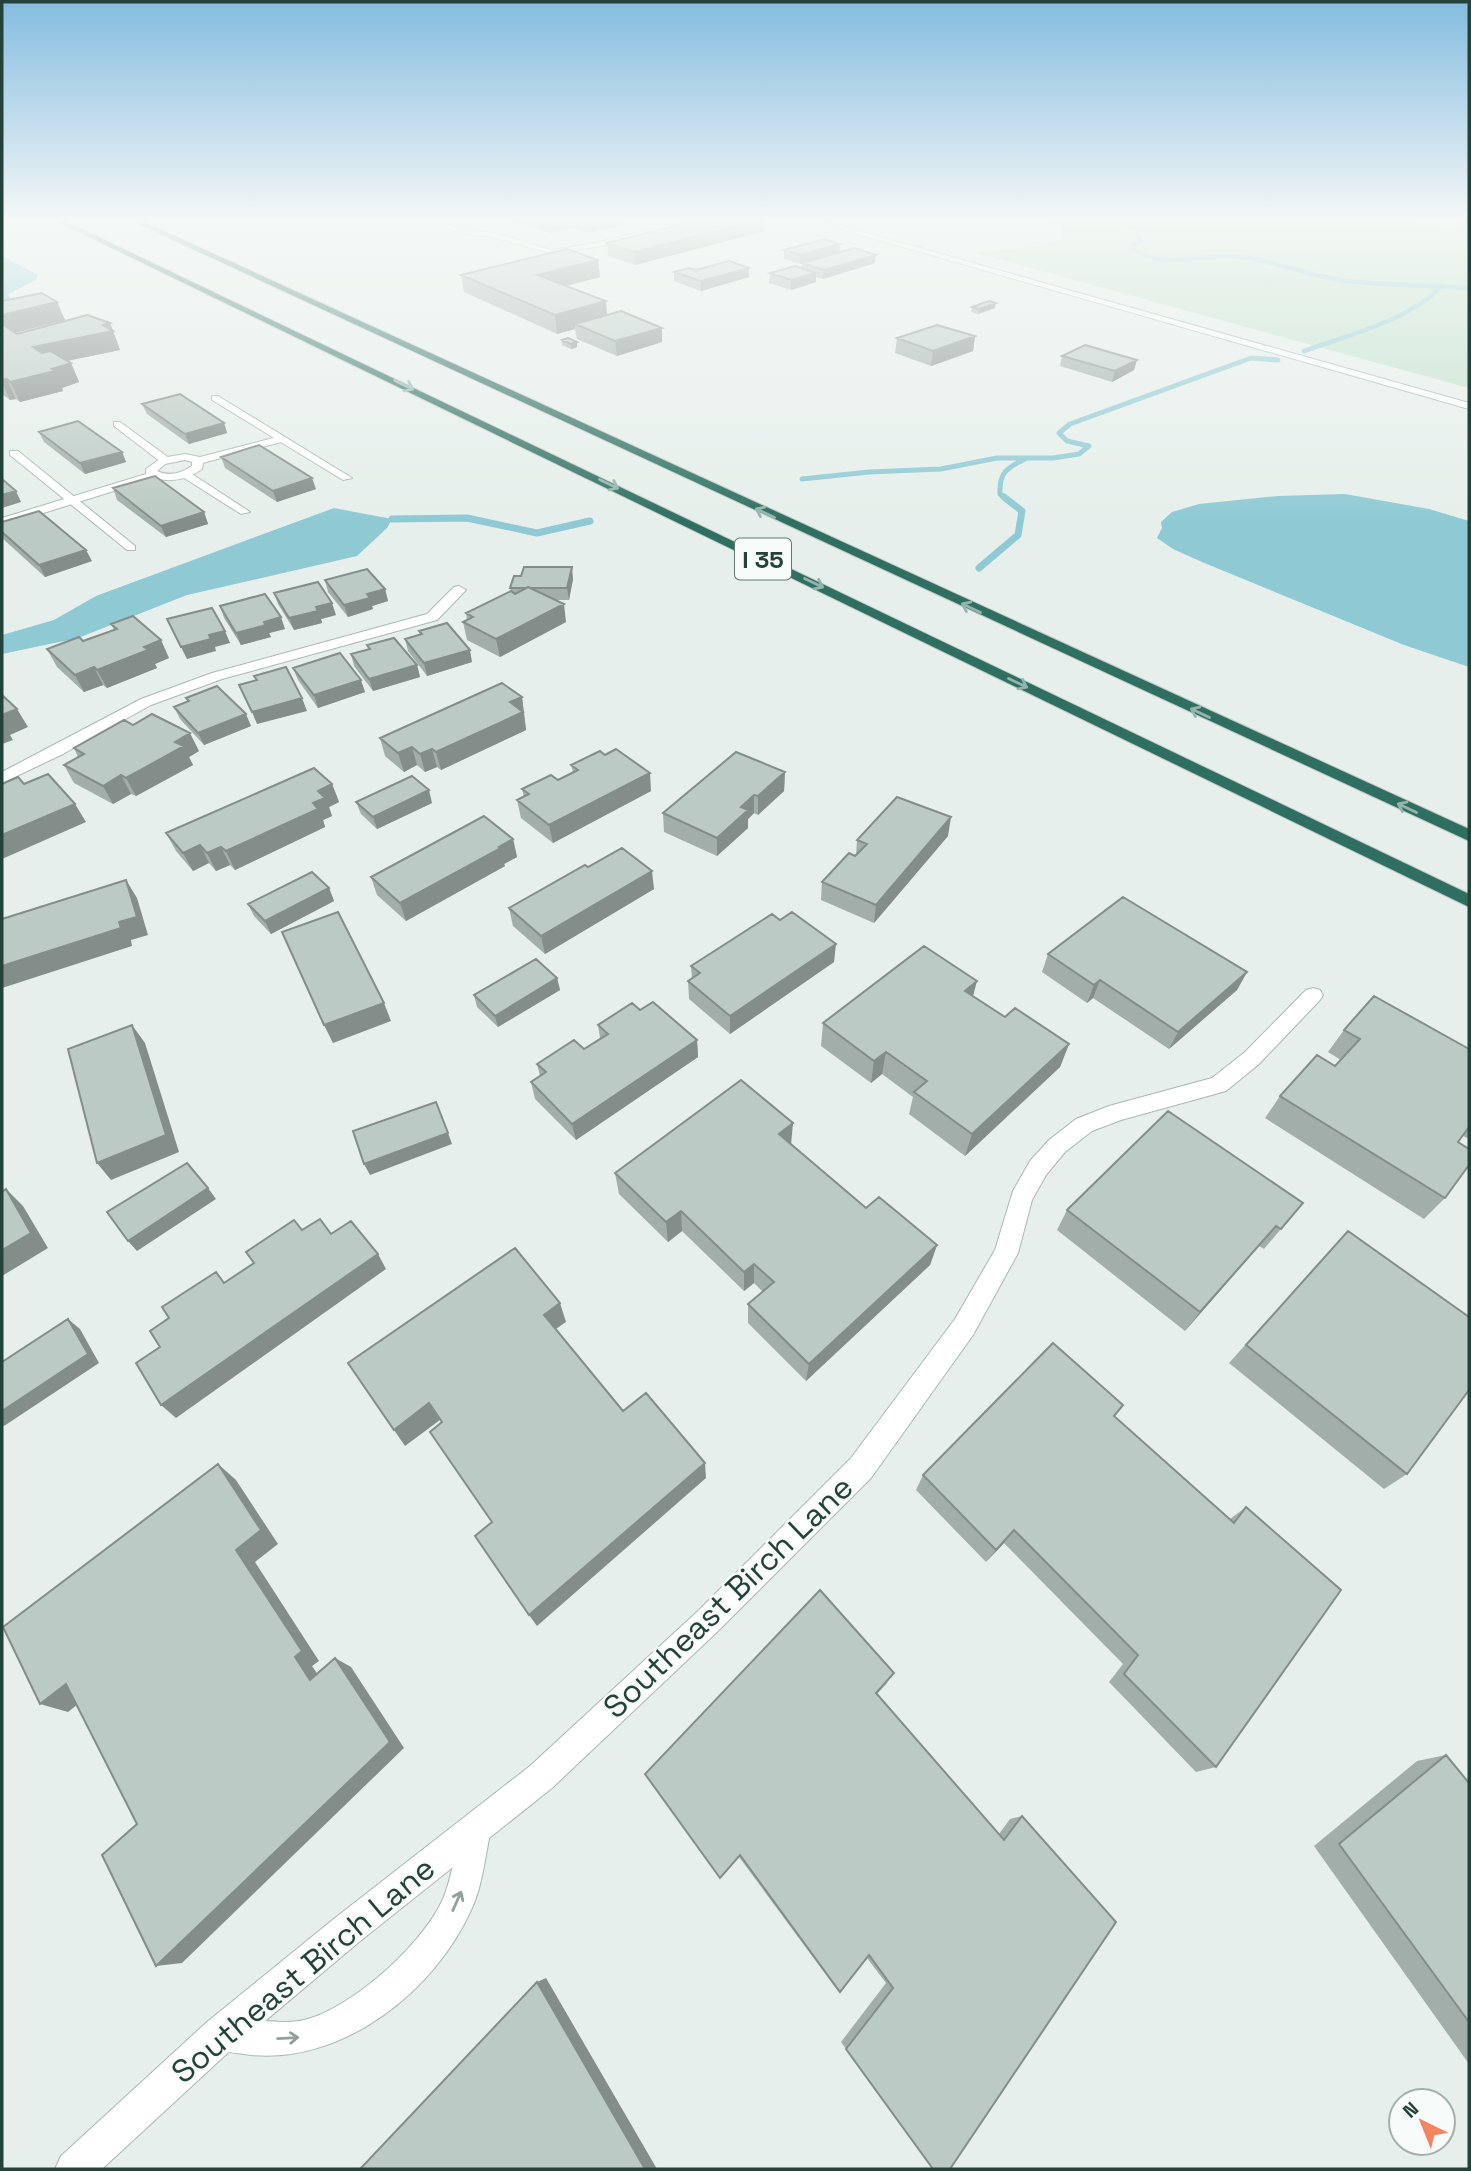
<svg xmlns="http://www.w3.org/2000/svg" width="1471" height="2171" font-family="'Space Grotesk',sans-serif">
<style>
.green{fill:#bfe0c8}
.water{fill:#8ec9d4}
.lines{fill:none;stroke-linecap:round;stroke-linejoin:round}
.stream-far2{stroke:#8ec9d4;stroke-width:4.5}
.stream-far1{stroke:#8ec9d4;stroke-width:5}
.stream{stroke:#8ec9d4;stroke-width:7}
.service-casing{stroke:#a8b8b2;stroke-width:2}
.minor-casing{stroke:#a8b8b2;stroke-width:2}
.motorway-casing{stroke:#c2cac8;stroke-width:2}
.service{fill:#fff;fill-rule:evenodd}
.minor{fill:#fff;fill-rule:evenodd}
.motorway{fill:#2f6f62;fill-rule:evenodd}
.wall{fill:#a1aea9}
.shaded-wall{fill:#838d89}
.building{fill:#bbcac4;stroke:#838d89;stroke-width:2}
.oneway{stroke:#93b5ae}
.oneway2{stroke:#92a09c}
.labels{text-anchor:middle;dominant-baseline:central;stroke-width:5;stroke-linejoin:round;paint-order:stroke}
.shield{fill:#f7fbf9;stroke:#637a73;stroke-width:2}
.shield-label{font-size:24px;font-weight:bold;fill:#24423a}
.near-street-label{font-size:32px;fill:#24423a;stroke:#f7fbf9}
</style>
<rect width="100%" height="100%" fill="#e6efeb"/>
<!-- green -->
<path class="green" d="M1017 219H1401L1450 230 1463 225 1433 219H1469V388L976 253 1041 246 1064 239 1061 226Z"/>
<!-- water -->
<path class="water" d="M2 256 38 275 36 280 8 294 11 299 2 304Z
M1345 494 1429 509 1469 521V667L1404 645 1202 562 1173 549 1157 538 1162 528 1161 522 1172 512 1199 504 1278 496Z
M334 508 392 519 387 528 357 556 187 595 78 638 2 654V635L54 620 96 596Z"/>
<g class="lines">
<!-- stream-far2 -->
<path class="stream-far2" d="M1109 219 1136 229 1141 241 1131 246C1153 269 1196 256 1224 256 1264 256 1301 274 1340 280 1383 286 1426 285 1469 288
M1328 343C1366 330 1413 316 1442 286"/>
<!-- stream-far1 -->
<path class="stream-far1" d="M1304 351 1333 341
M802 479 869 472 941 469 997 458H1053L1079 454 1089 446 1067 441 1059 433 1070 424 1251 358 1278 360
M1006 499 1000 494C999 473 1006 468 1025 459"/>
<!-- stream -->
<path class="stream" d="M392 519 467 518 537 533 590 521
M979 568 1018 535 1022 511 1004 497"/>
<!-- service casing -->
<g class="service-casing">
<path id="service" d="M426 219H436L462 230 494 233 552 250 596 243 692 219H704L596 247 552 254 493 237 459 233Z
M212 396H218L352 478 343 480 212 400Z
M114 422H120L169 458V462H161L114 426Z
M10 451H18L135 546V550H127L10 455Z
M185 471 189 472 250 512 241 514 181 476 180 474Z
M476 1815 487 1819 491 1830C485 1855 483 1884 472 1908 436 1990 344 2064 251 2055 236 2053 223 2052 209 2047L204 2035 209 2023C236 2012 274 2027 304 2020 352 2009 431 1938 446 1891 454 1868 456 1842 465 1819Z"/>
</g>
<!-- minor casing -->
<g class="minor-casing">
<path id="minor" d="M805 219H817L1469 403V409Z
M281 436 286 439 285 441 203 463 202 469C188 479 172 483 155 478L2 526V518L146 474V469L161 458 185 454 200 457ZM185 460 192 462V466C181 473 169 477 157 471L165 464Z
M459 586 466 590 437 620 222 679 151 705 63 754 2 783V772L141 699 212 673 427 614 454 587Z
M1313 988 1320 990 1323 995 1320 1000 1259 1064 1226 1091 1121 1120 1092 1131 1065 1152 1046 1175 1032 1200 1018 1253 973 1335 871 1478 718 1631 552 1788 359 1942 233 2048 102 2169H55L61 2156 207 2022 335 1918 530 1766 698 1611 851 1458 955 1319 995 1250 1013 1191 1030 1161 1049 1140 1076 1119 1109 1106 1212 1078 1245 1052 1306 990Z"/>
</g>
<!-- motorway casing -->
<g class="motorway-casing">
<path id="motorway" d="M52 219H61L1469 894V907Z
M128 219H138L1469 829V841Z"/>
</g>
<!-- service -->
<use href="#service" class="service"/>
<!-- minor -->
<use href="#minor" class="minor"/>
<!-- motorway -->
<use href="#motorway" class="motorway"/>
</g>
<!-- wall -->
<path class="wall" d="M510 219H622V225L588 233 574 228 550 233Z
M765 219V231L635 265 608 256 607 243Z
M840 244V252L875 263 823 279 816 277V282L791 290 769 283 770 273 802 269V263L807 262 800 264 784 259V250Z
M598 260 600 277 566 286 606 301 607 315 662 342 617 356 577 339 575 329 557 334 464 292 461 275Z
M749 268V277L701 291 674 281V272Z
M2 301 57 302 65 320 15 333 17 334 110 323 120 350 67 361 71 363 79 382 62 388 63 391 20 402 16 399 10 400 2 394Z
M972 307 995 308 978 314 971 312Z
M975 336 973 351 931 366 895 353 897 338Z
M562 340 577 342V347L571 349 562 345Z
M1062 356 1134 370 1112 382 1060 366Z
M142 404 224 423 227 433 189 444 147 414Z
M39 432 122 452 126 462 85 474 44 442Z
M221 457 316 489 277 502 225 468Z
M113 488 204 512 208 524 166 537 117 500Z
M2 522 92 561 45 577 2 538Z
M521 576 573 579 569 600H555L566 622 500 657 467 640 463 622 467 620 466 613 511 591 510 588Z
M325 580 385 589 388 601 372 606 373 609 348 617 328 592Z
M274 593 336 615 321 619 322 623 294 630 278 604Z
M220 606 285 629 269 633 271 637 241 645 224 618Z
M111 624 169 658 155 664 157 668 107 688 103 685 84 692 57 667 47 649 83 641 114 630Z
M419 631 472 662 427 676 408 651 405 639 420 635Z
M367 645 417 665 420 677 373 691 354 666 351 654 368 649Z
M293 668 365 692 318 708 298 680Z
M522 697 526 730 441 770 437 767 425 772 417 765 404 772 385 756 380 738Z
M186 698 251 726 204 745 180 719 174 707 188 702Z
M133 725 199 751 189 757 193 765 136 796 131 794 113 804 74 783 64 765 78 757 74 748Z
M571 765 651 791 553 843 521 818 517 800 524 797 522 789 558 780 573 772Z
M785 772 784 791 758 815 754 813 748 819V828L717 856 664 832 663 813Z
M332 784 339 802 329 807 332 816 323 820 325 827 235 870 230 865 216 871 209 863 193 871 176 851 166 833Z
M356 802 432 803 377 829 361 814Z
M948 836 874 923 821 900 822 882 856 856 857 840Z
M513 839 517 857 504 864 505 866 406 921 377 895 371 877Z
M588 867 654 889 545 954 513 926 509 908Z
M329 888 334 901 271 934 254 916 248 904Z
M1048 954 1247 972 1237 990 1169 1049 1093 998 1087 1003 1042 972Z
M834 962 730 1034 689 999 688 981 692 979 691 966Z
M557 978 560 990 498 1027 477 1007 474 995Z
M973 996 1005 1017 1069 1044 1060 1067 965 1156 909 1114 913 1097 882 1074 871 1083 821 1046 823 1023Z
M640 1010 697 1040 698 1057 576 1140 535 1099 531 1082 540 1076 537 1064 584 1049 600 1038 598 1025Z
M1344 1030 1469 1049V1139L1463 1136 1458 1142 1445 1198 1424 1219 1265 1118 1280 1096 1335 1066 1341 1060 1328 1052Z
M791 1144 866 1208 937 1245 930 1265 806 1381 748 1323V1304L763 1292 754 1283 744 1291 682 1231 668 1242 619 1194 615 1173Z
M1303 1203 1264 1249 1259 1246 1185 1331 1057 1230 1067 1210Z
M1348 1231 1407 1474 1384 1489 1229 1363Z
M1114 1416 1230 1519 1246 1507 1216 1767 1196 1772 1109 1682 1123 1664 1004 1543 986 1562 916 1490 923 1475Z
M888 1682 877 1694 999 1834 1010 1819 1022 1816 933 2169 841 2042 886 1983 867 1958 840 1992 835 1987 739 1857 721 1878 645 1774Z
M1446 1755 1469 1783V2064L1314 1846 1417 1761Z"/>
<!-- shaded-wall -->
<path class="shaded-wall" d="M548 219H573L574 228 550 233Z
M587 219H622V225L588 233Z
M765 219V231L635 265 634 252Z
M840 244V253L800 264V255Z
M876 255 875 263 823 279 824 270Z
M598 260 600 277 539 293 537 275Z
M749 268V277L701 291V281Z
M816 273V282L791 290V280Z
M606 301 607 319 575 324V329L557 334 555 315Z
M57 302 65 320 2 336V315Z
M996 303 995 308 978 314 979 309Z
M110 323 120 350 42 366 33 347Z
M662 328V342L617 356 615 341Z
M975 336 973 351 931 366 933 351Z
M577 342V347L571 349V344Z
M1137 360 1134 370 1112 382 1115 371Z
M71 363 79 382 62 388 63 391 20 402 10 382Z
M7 379 16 399 10 400 2 382V380Z
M224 423 227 433 189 444 185 434Z
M122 452 126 462 85 474 80 463Z
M312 478 316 489 277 502 273 491Z
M16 491 21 502 2 508V495Z
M204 512 208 524 166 537 161 526Z
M86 550 92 561 45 577 39 565Z
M572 567 573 579 569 600 567 588Z
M385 589 388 601 372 606 373 609 348 617 344 605 367 594Z
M332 603 336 615 321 619 322 623 294 630 289 618 316 607Z
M564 604 566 622 500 657 496 639Z
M281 617 285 629 269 633 271 637 241 645 236 633 264 622Z
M225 631 230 643 215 647 216 651 187 659 181 647 209 635Z
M161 640 169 658 155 664 157 668 107 688 97 670 144 647Z
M470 650 472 662 427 676 424 663Z
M417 665 420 677 373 691 369 679Z
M94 667 103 685 84 692 75 675Z
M361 680 365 692 318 708 314 695Z
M522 697 526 730 441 770 436 752 510 702Z
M302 698 307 711 257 724 252 712Z
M17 709 28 727 10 735 13 740 2 744V715Z
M246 714 251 726 204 745 198 733Z
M190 733 199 751 189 757 193 765 136 796 126 778 175 742Z
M412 747 417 765 404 772 398 753Z
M432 749 437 767 425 772 420 754Z
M785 772 784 791 758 815V796Z
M650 773 651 791 553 843 549 825Z
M121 775 131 794 113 804 103 786Z
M332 784 339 802 329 807 332 816 323 820 325 827 235 870 226 851 313 803 318 791Z
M429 790 432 803 377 829 373 817Z
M754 795V813L748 819V828L717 856V838L741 807Z
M75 804 86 822 2 859V835Z
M951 817 948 836 874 923 876 905Z
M513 839 517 857 504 864 505 866 406 921 400 903Z
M200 845 209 863 193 871 183 853Z
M221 847 230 865 216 871 207 853Z
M652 871 654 889 545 954 541 936Z
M126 880 137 898 148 935 131 940 132 946 2 988V966L119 922Z
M329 888 334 901 271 934 265 921Z
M836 944 834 962 730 1034V1016Z
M1247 972 1237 990 1169 1049 1178 1032Z
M557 978 560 990 498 1027 495 1016Z
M1100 980 1093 998 1087 1003 1094 985Z
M977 981 971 1004 965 991Z
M384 1003 391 1021 333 1043 324 1025Z
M132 1025 145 1043 179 1152 111 1180 97 1163Z
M697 1040 698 1057 576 1140 572 1124Z
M1069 1044 1060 1067 965 1156 972 1134Z
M886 1052 882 1074 871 1083 874 1061Z
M793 1123 791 1145 779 1134Z
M448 1133 452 1144 370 1175 364 1164Z
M208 1188 216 1199 137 1251 128 1241Z
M6 1189 23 1206 48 1248 2 1276V1250Z
M681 1211 682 1231 668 1242 666 1222Z
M1276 1226 1259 1246 1185 1331 1200 1312Z
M937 1245 930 1265 806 1381 809 1364Z
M378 1254 386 1269 176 1418 161 1405Z
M754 1264V1283L744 1291V1272Z
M560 1303 566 1322 550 1333 544 1315Z
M68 1319 80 1329 99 1363 4 1426 2 1425V1411Z
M429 1403 440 1420 405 1446 394 1430Z
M705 1463 706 1478 537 1626 529 1615Z
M218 1464 236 1480 278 1544 255 1562 319 1661 312 1666 327 1688 310 1680 295 1657 236 1550Z
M1014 1530 1004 1543 986 1562 996 1550Z
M335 1658 351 1667 404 1748 182 1963 156 1966Z
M66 1684 93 1692 68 1712 40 1704Z
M546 1978 657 2169H645L537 1982Z"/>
<!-- building -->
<path class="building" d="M703 219H764L634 252 607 243Z
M825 239 840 244 800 255 784 250Z
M854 248 876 255 824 270 802 263Z
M567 249 598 260 537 275 606 301 555 315 461 275Z
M729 261 749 268 701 281 674 272 689 268 696 270Z
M795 266 816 273 791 280 770 273Z
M42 293 57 302 2 315V301Z
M989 301 996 303 979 309 972 307Z
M621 311 662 328 615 341 575 324Z
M87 315 110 323 103 325 113 331 33 347 42 353 50 351 71 363 52 369 55 371 10 382 7 379 2 380V324L17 334Z
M937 325 975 336 933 351 897 338Z
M568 338 577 342 571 344 562 340Z
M1085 345 1137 360 1115 371 1062 356Z
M180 394 224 423 185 434 142 404Z
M78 421 122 452 80 463 39 432Z
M259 445 312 478 273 491 221 457Z
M155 476 204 512 161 526 113 488Z
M2 479 16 491 2 495Z
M39 511 86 550 39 565 2 532V522Z
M524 567H572L567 588H530L528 587 526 588H510L514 576H521Z
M367 569 385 589 367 594 370 598 344 605 325 580Z
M318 582 332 603 316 607 318 611 289 618 274 593Z
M528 587 564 604 496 639 463 622 473 617 466 613 511 591 515 594Z
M265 594 281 617 264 622 266 625 236 633 220 606Z
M212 608 225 631 209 635 211 639 181 647 167 619Z
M133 616 161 640 144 647 148 650 97 670 94 667 75 675 47 649 79 637 83 641 117 629 111 624Z
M447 623 470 650 424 663 405 639 422 634 419 631Z
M394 638 417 665 369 679 351 654 370 649 367 645Z
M340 653 361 680 314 695 293 668Z
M286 667 302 698 252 712 239 685 257 680 254 676Z
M502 683 522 697 510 702 523 712 436 752 432 749 420 754 412 747 398 753 380 738Z
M217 686 246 714 198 733 174 707 189 701 186 698Z
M2 695 17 709 2 715Z
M152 714 190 733 175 742 184 746 126 778 121 775 103 786 64 765 84 754 74 748 124 720 133 725Z
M616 749 650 773 549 825 517 800 529 794 522 789 551 775 558 780 578 770 571 765 600 751 605 755Z
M736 752 785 772 758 796 754 795 741 807 748 810 717 838 663 813Z
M314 768 332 784 318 791 325 798 313 803 318 809 226 851 221 847 207 853 200 845 183 853 166 833Z
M48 774 75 804 2 835V784L18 777 24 784Z
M412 776 429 790 373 817 356 802Z
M897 797 951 817 876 905 822 882 849 853 855 856 867 844 857 840Z
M484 816 513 839 499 847 501 848 400 903 371 877Z
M622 848 652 871 541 936 509 908 585 865 588 867Z
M312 872 329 888 265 921 248 904Z
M126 880 137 917 119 922 121 928 2 966V919Z
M1123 897 1247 972 1178 1032 1100 980 1094 985 1048 954Z
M338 912 384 1003 324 1025 282 932Z
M792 912 836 944 730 1016 688 981 700 973 691 966 772 914 780 920Z
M924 946 977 981 965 991 1005 1017 1015 1008 1069 1044 972 1134 914 1092 927 1081 886 1052 874 1061 823 1023Z
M536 959 557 978 495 1016 474 995Z
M1374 996 1469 1049V1127L1458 1142 1469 1149V1165L1445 1198 1280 1096 1317 1055 1335 1066 1360 1039 1344 1030Z
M653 1002 697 1040 572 1124 531 1082 546 1072 537 1064 574 1040 584 1049 608 1034 598 1025 632 1003 640 1010Z
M132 1025 166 1135 97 1163 68 1049Z
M741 1080 793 1123 779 1134 866 1208 879 1197 937 1245 809 1364 748 1304 774 1282 754 1264 744 1272 681 1211 666 1222 615 1173Z
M436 1102 448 1133 364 1164 353 1131Z
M1168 1111 1303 1203 1281 1229 1276 1226 1200 1312 1067 1210Z
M187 1163 208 1188 128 1241 107 1212Z
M6 1189 31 1233 2 1250V1192Z
M320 1219 331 1234 351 1221 378 1254 161 1405 136 1363 160 1347 150 1331 169 1318 162 1307 216 1272 224 1283 254 1263 246 1252 294 1220 302 1230Z
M1348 1231 1469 1317V1390L1407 1474 1246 1345Z
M515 1248 560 1303 544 1315 623 1411 646 1393 705 1463 529 1615 475 1536 492 1522 430 1432 442 1422 429 1403 394 1430 348 1363Z
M68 1319 88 1354 2 1411V1362Z
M1053 1343 1123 1405 1114 1416 1234 1523 1246 1507 1341 1590 1216 1767 1124 1674 1138 1655 1014 1530 996 1550 923 1475Z
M218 1464 261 1530 236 1550 302 1651 295 1657 310 1680 335 1658 390 1742 156 1966 102 1855 137 1824 66 1684 40 1704 3 1627Z
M820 1590 894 1673 876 1693 1004 1840 1022 1816 1116 1922 950 2169H933L846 2049 893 1988 869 1955 840 1992 740 1855 720 1878 645 1774Z
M1446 1755 1469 1783V2022L1339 1844Z
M537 1982 645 2169H360Z"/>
<!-- one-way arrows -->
<defs><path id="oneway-shaft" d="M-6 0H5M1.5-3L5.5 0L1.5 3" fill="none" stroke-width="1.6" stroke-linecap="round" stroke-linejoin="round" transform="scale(1.75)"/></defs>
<g class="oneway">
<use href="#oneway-shaft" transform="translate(404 385) rotate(26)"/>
<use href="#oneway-shaft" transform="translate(609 484) rotate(26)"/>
<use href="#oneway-shaft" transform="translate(765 513) rotate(-155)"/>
<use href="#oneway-shaft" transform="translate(814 583) rotate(26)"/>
<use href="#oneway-shaft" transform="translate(971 608) rotate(-155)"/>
<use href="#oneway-shaft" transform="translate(1018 683) rotate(26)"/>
<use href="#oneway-shaft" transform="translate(1200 713) rotate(-155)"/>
<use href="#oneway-shaft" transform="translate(1407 808) rotate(-155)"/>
</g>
<g class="oneway2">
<use href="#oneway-shaft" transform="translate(457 1901) rotate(-66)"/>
<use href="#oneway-shaft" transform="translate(288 2038) rotate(-3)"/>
</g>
<!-- sky -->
<linearGradient id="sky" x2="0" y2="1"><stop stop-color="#84bce0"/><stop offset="0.42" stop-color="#f4f8f6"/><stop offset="1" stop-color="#f4f8f6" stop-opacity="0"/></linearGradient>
<rect width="1471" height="523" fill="url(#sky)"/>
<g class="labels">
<!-- shield labels -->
<rect class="shield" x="735" y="538.5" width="56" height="41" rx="5"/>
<g class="shield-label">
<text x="763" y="559">I 35</text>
</g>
<!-- near-street labels -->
<g class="near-street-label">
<text transform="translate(728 1597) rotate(-44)">Southeast Birch Lane</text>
<text transform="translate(303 1970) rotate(-40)">Southeast Birch Lane</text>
</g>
</g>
<!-- border -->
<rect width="1471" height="2171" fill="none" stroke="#24423a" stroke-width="7"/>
<!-- north arrow -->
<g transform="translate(1422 2122) rotate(317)"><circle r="33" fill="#f7fbf9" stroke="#a3b1ad" stroke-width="2"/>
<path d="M0-5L12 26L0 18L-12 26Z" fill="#f4845f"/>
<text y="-10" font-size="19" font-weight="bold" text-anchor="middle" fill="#24423a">N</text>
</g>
</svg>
